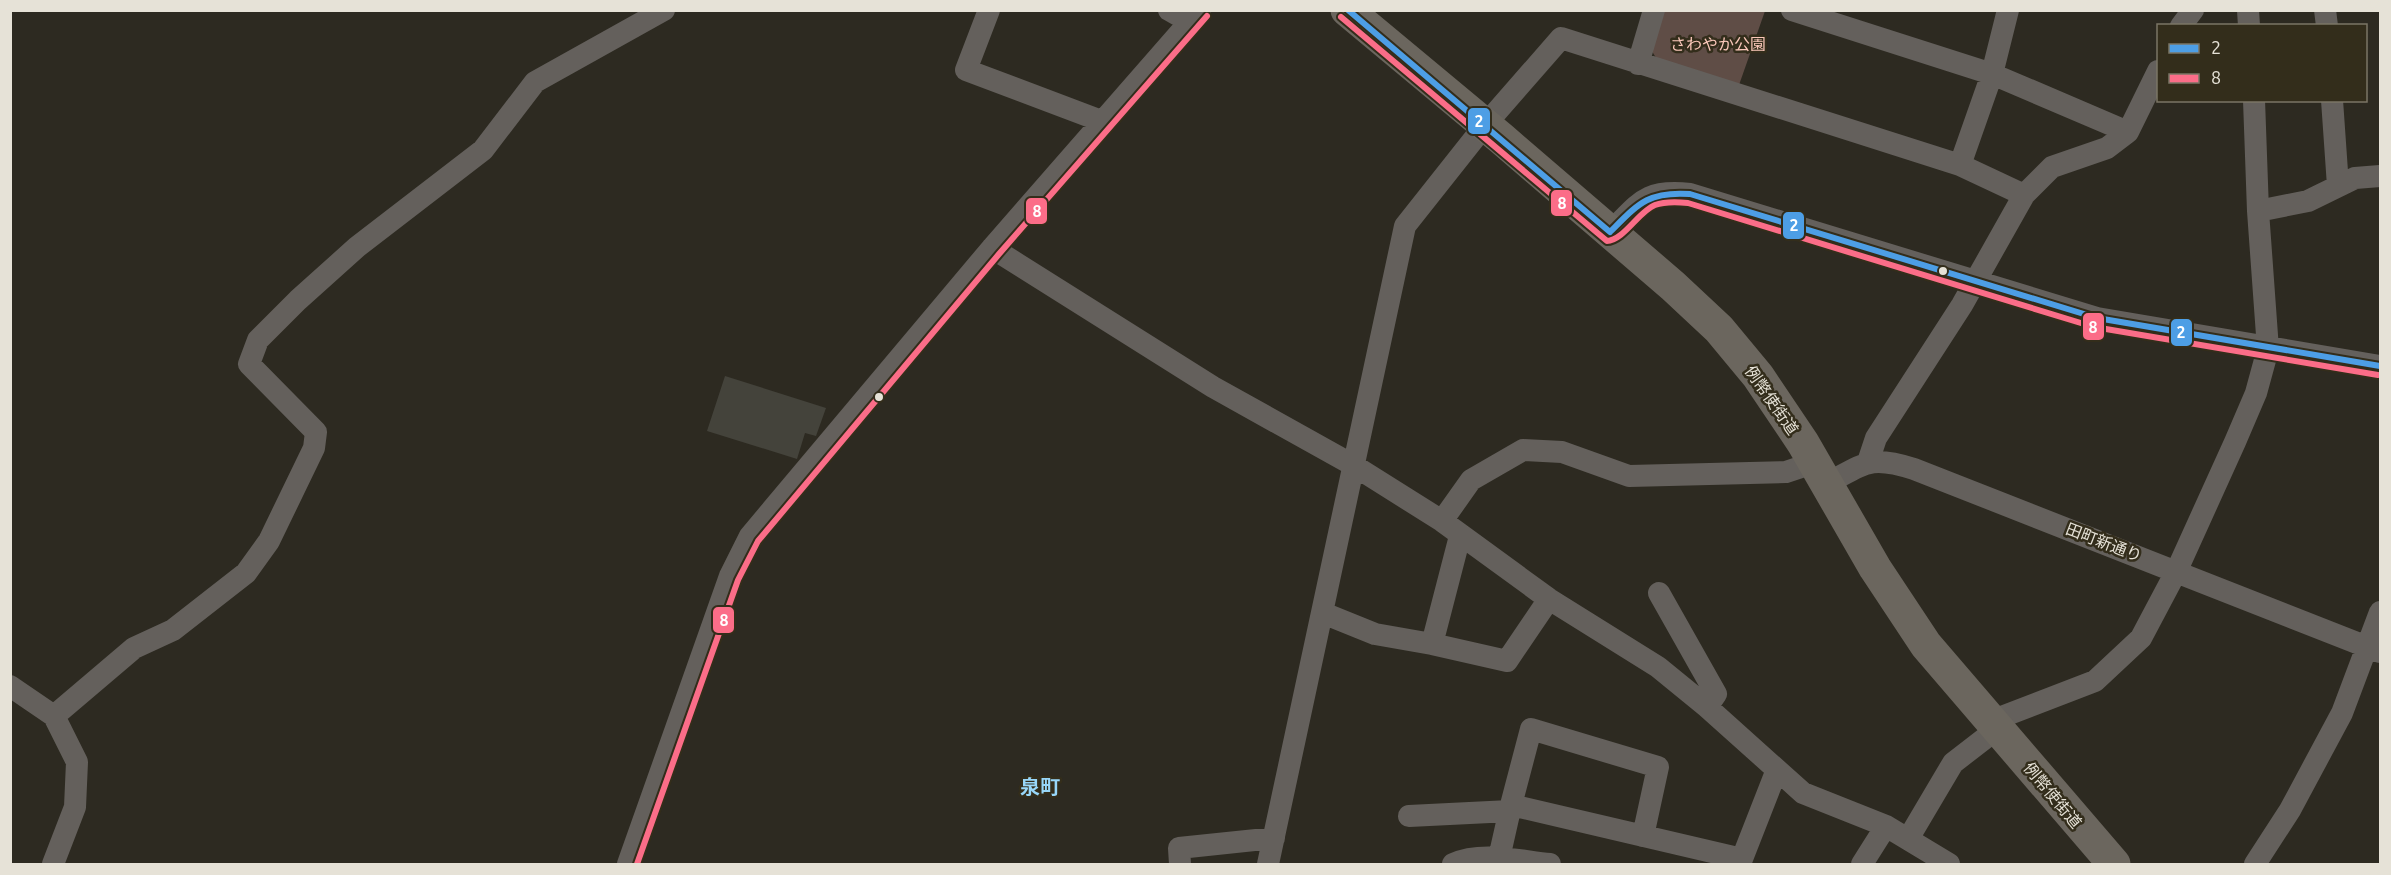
<svg xmlns="http://www.w3.org/2000/svg" width="2391" height="875" font-family="Ubuntu,'Noto Sans JP',sans-serif">
<style>
.green{fill:#5f4d46}
.building{fill:#44433b}
.lines{fill:none;stroke-linecap:round;stroke-linejoin:round}
.minor{stroke:#64605c;stroke-width:22}
.highway{stroke:#6b665e;stroke-width:33}
.bus-1-casing{stroke:#332d1b;stroke-width:10}
.bus-2-casing{stroke:#332d1b;stroke-width:10}
.bus-1{stroke:#4d9ee5;stroke-width:6}
.bus-2{stroke:#fb6d88;stroke-width:6}
.bus-dot{fill:#e6e2d7;stroke:#332d1b;stroke-width:2}
.labels{text-anchor:middle;dominant-baseline:central;stroke-width:5;stroke-linejoin:round;paint-order:stroke}
.park-label{font-size:16px;fill:#fac7b9;stroke:#332d1b}
.street-label{font-size:16px;fill:#e6e2d7;stroke:#332d1b}
.quarter-label{font-size:20px;font-weight:bold;fill:#98d7f9;stroke:#332d1b}
.line-badge{stroke:#332d1b;stroke-width:2}
.badge-label{font-size:16px;text-anchor:middle;font-weight:bold;fill:#fff}
</style>
<rect width="100%" height="100%" fill="#2d2a21"/>
<!-- green -->
<path class="green" d="M1662 11H1765L1739 85 1658 61 1650 48Z"/>
<!-- building -->
<path class="building" d="M725 376 826 408 816 436 805 433 797 459 707 431Z"/>
<g class="lines">
<!-- minor -->
<path class="minor" d="M989 10 966 70 1104 122
M1169 10 1190 22
M1792 10 1992 74 2128 132
M2248 10 2249 26
M2325 10 2327 26
M2181 26 2193 10
M1638 64 1654 10
M2332 100 2338 186
M1960 165 1992 74 2008 10
M2258 211 2308 201 2355 178 2380 176
M1610 232C1640 203 1644 189 1690 194L2097 318 2380 366
M992 248 1213 387 1353 465 1442 521 1549 599 1658 667 1707 707 1803 793 1886 826 1949 864
M1868 462 1876 438 1962 305 2024 195 2052 167 2107 148 2128 132 2158 71
M1826 484C1866 463 1869 455 1914 469L2380 652
M1442 521 1471 480 1523 450 1562 452 1629 476 1786 472 1813 463
M1460 536 1432 644 1507 661 1549 599
M1659 593 1716 694 1707 707
M1323 613 1375 634 1432 644
M10 686 54 716 77 762 75 807 53 864
M54 716 134 648 173 630 246 573 269 541 314 448 316 432 249 364 258 340 298 300 357 247 483 150 535 82 664 10
M1991 721 2095 681 2141 638 2177 570 2235 442 2256 393 2268 349 2258 211 2254 100
M1409 816 1510 811
M1643 836 1658 767 1531 729 1511 805 1742 859
M1908 839 1953 763 1997 729
M1499 858 1511 805
M628 864 730 576 750 536 992 248 1200 10
M1180 864 1179 848 1274 838
M1268 864 1405 226 1485 125 1561 38 1960 165 2024 195
M1453 864C1482 851 1519 861 1550 864
M1740 864 1776 772
M1862 864 1886 826
M2255 864 2290 810 2342 713 2380 612"/>
<!-- highway -->
<path class="highway" d="M1347 10 1502 139 1673 286 1719 329 1758 376 1803 443 1875 568 1926 645 2114 864"/>
<!-- bus-1 casing -->
<g class="bus-1-casing">
<path id="bus-1" d="M1348 10 1610 232
M1610 232C1638 204 1648 191 1690 194L2097 318 2380 366"/>
</g>
<!-- bus-2 casing -->
<g class="bus-2-casing">
<path id="bus-2" d="M1341 17 1607 241C1623 241 1639 211 1655 205 1666 201 1678 202 1688 203L2094 327 2378 375
M637 864 738 580 758 541 999 254 1207 16"/>
</g>
<!-- bus-1 -->
<use href="#bus-1" class="bus-1"/>
<!-- bus-2 -->
<use href="#bus-2" class="bus-2"/>
</g>
<!-- markers -->
<g class="bus-dot">
<circle cx="1943" cy="271" r="5"/>
<circle cx="879" cy="397" r="5"/>
</g>
<g class="labels">
<!-- park labels -->
<g class="park-label">
<text x="1718" y="44">さわやか公園</text>
</g>
<!-- street labels -->
<g class="street-label">
<text transform="translate(1772 400) rotate(55)">例幣使街道</text>
<text transform="translate(2104 542) rotate(21)">田町新通り</text>
<text transform="translate(2053 795) rotate(50)">例幣使街道</text>
</g>
<!-- quarter labels -->
<g class="quarter-label">
<text x="1040" y="786">泉町</text>
</g>
</g>
<g class="line-badge">
<rect x="1467" y="107" width="24" height="28" rx="6" fill="#4d9ee5"/>
<rect x="1550" y="189" width="23" height="28" rx="6" fill="#fb6d88"/>
<rect x="1025" y="197" width="23" height="28" rx="6" fill="#fb6d88"/>
<rect x="1782" y="211" width="23" height="29" rx="6" fill="#4d9ee5"/>
<rect x="2082" y="312" width="23" height="29" rx="6" fill="#fb6d88"/>
<rect x="2170" y="318" width="23" height="29" rx="6" fill="#4d9ee5"/>
<rect x="712" y="606" width="23" height="28" rx="6" fill="#fb6d88"/>
</g>
<g class="badge-label">
<text x="1479" y="127">2</text>
<text x="1562" y="209">8</text>
<text x="1037" y="217">8</text>
<text x="1794" y="231">2</text>
<text x="2093" y="333">8</text>
<text x="2181" y="338">2</text>
<text x="724" y="626">8</text>
</g>
<!-- border -->
<rect width="2391" height="875" fill="none" stroke="#e6e2d7" stroke-width="24"/>
<!-- legend -->
<rect x="2157" y="24" width="210" height="78" fill="#332d1b" stroke="#7b7566" stroke-width="1.5"/>
<rect x="2169" y="44" width="30" height="9" fill="#4d9ee5" stroke="#7b7566" stroke-width="1.5"/>
<text x="2211" y="54" font-size="18" fill="#e6e2d7">2</text>
<rect x="2169" y="74" width="30" height="9" fill="#fb6d88" stroke="#7b7566" stroke-width="1.5"/>
<text x="2211" y="84" font-size="18" fill="#e6e2d7">8</text>
</svg>
